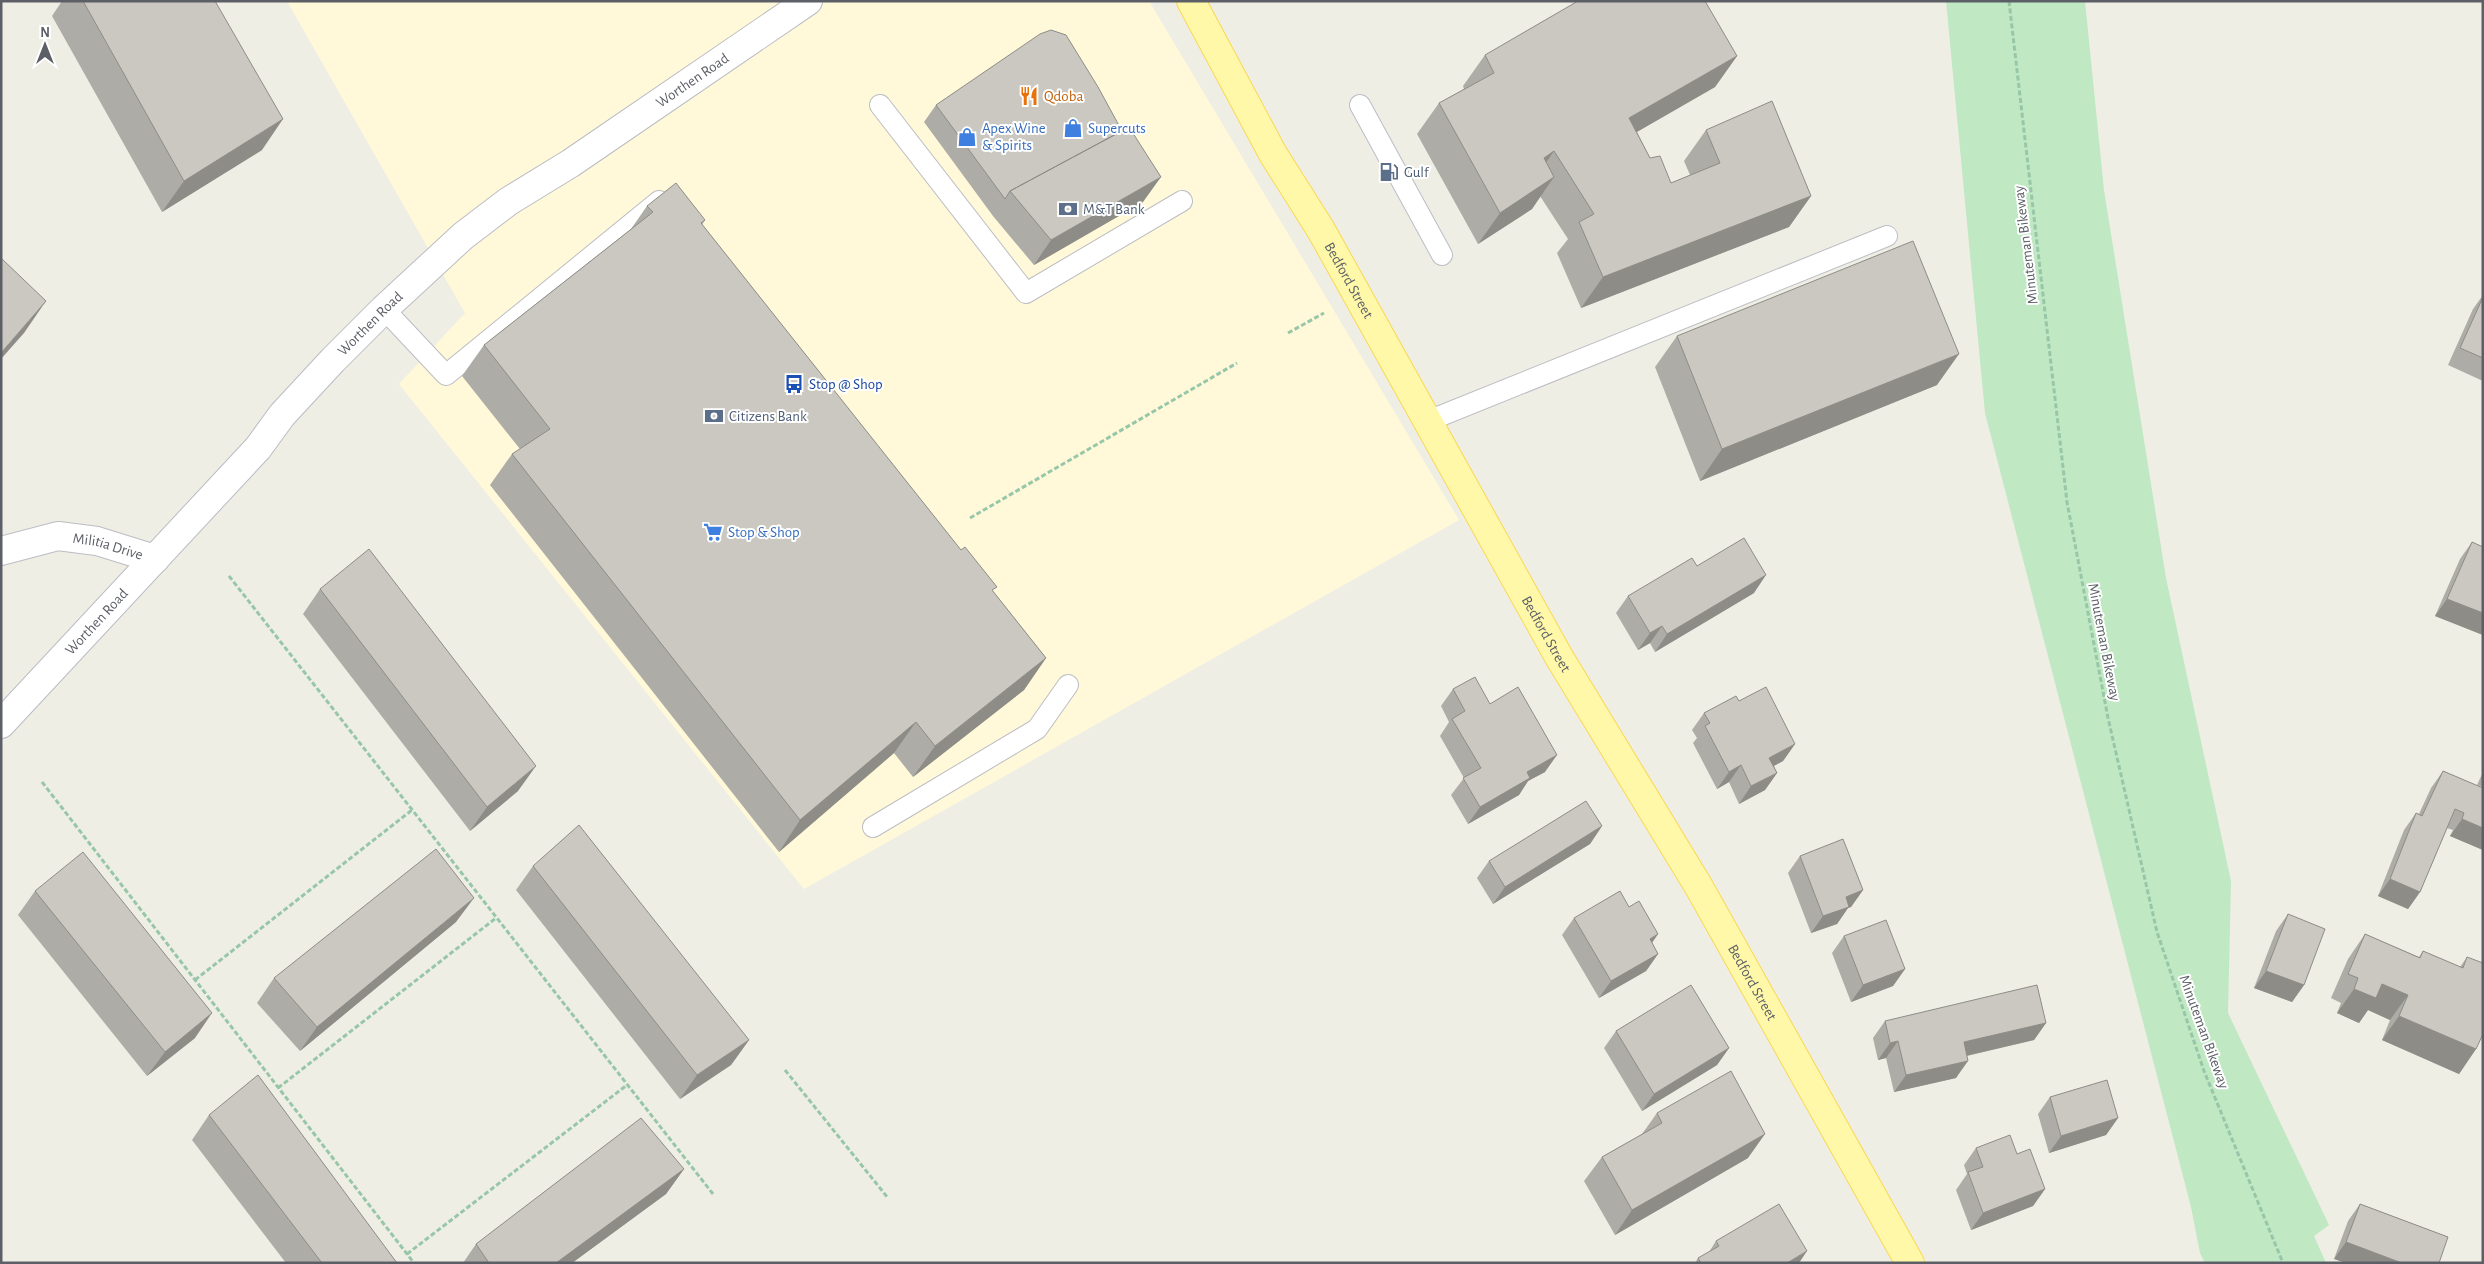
<svg xmlns="http://www.w3.org/2000/svg" width="2484" height="1264" font-family="'Alegreya Sans',sans-serif">
<style>
.commercial{fill:#fff9d9}
.green{fill:#bfe8c3}
.lines{fill:none;stroke-linecap:round;stroke-linejoin:round}
.lane-casing{stroke:#bcbdc4;stroke-width:22}
.street-casing{stroke:#bcbdc4;stroke-width:30}
.secondary-casing{stroke:#babcc3;stroke-width:30}
.primary-casing{stroke:#f9d854;stroke-width:30}
.path{stroke:#97c7a8;stroke-width:3;stroke-dasharray:5 2.5;stroke-linecap:butt}
.lane{stroke:#fff;stroke-width:20}
.street{stroke:#fff;stroke-width:28}
.secondary{stroke:#fff;stroke-width:28}
.primary{stroke:#fff8a9;stroke-width:28}
.wall{fill:#aeaca6}
.shaded-wall{fill:#8d8c87}
.building{fill:#cac8c1;stroke:#8d8c87}
.labels{text-anchor:middle;dominant-baseline:central;stroke-width:4;stroke-linejoin:round;paint-order:stroke}
.street-label{font-size:15px;fill:#5c5f66;stroke:#fff}
.food-label{font-size:15px;fill:#c56008;stroke:#fff;text-anchor:start}
.shop-label{font-size:15px;fill:#366cbe;stroke:#fff;text-anchor:start}
.service-label{font-size:15px;fill:#4e5e75;stroke:#fff;text-anchor:start}
.transit-label{font-size:15px;fill:#164399;stroke:#fff;text-anchor:start}
</style>
<rect width="100%" height="100%" fill="#efeee4"/>
<!-- commercial -->
<path class="commercial" d="M287 1H1149L1459 520 804 889 399 384 465 313Z"/>
<!-- green -->
<path class="green" d="M1946 1H2085L2104 190 2166 578 2231 881 2228 1013 2329 1225 2314 1236 2326 1263H2205L2200 1253 2191 1207 1985 413Z"/>
<g class="lines">
<!-- lane casing -->
<g class="lane-casing">
<path id="lane" d="M880 105 1026 293 1182 201
M1360 105 1442 255
M384 309 446 375 659 201
M1428 421 1887 236
M873 827 1037 729 1068 685"/>
</g>
<!-- street casing -->
<g class="street-casing">
<g id="street">
<path id="s1" d="M1 551 58 536 97 541 155 559"/>
</g>
</g>
<!-- secondary casing -->
<g class="secondary-casing">
<g id="secondary">
<path id="s2" d="M1 724 258 448 282 415 333 360 384 309 463 236 509 201 571 163 808 1"/>
</g>
</g>
<!-- primary casing -->
<g class="primary-casing">
<g id="primary">
<path id="s3" d="M1191 1 1273 154 1321 230 1559 657 1699 887 1910 1263"/>
</g>
</g>
<!-- path -->
<path class="path" d="M2009 1 2067 502 2108 718 2157 932 2204 1071 2283 1263
M1288 333 1324 313
M970 518 1237 363
M229 576 713 1194
M42 782 414 1263
M195 980 412 810
M785 1070 888 1198
M278 1088 496 918
M407 1254 627 1085"/>
<!-- lane -->
<use href="#lane" class="lane"/>
<!-- street -->
<use href="#street" class="street"/>
<!-- secondary -->
<use href="#secondary" class="secondary"/>
<!-- primary -->
<use href="#primary" class="primary"/>
</g>
<!-- wall -->
<path class="wall" d="M62 1H215L262 150 162 212 52 16Z
M1485 55 1737 56 1715 87 1637 132 1650 158 1671 183 1690 175 1684 161 1706 130 1811 196 1789 227 1581 308 1557 253 1568 239 1540 196 1532 209 1478 244 1417 134 1439 103 1464 89 1463 86Z
M936 105 1143 202 1034 265 993 216 924 122Z
M647 206 705 220 702 225 1046 658 1024 690 913 777 894 753 779 852 490 485 512 454 520 449 462 376 484 345 631 229Z
M2483 295V381L2448 365 2473 309Z
M1677 336 1937 385 1700 481 1655 367Z
M2472 542 2483 547V635L2435 616 2460 559Z
M1697 566 1754 593 1655 652 1650 643 1638 650 1616 613 1628 596Z
M320 589 518 791 470 831 303 614Z
M1453 689 1490 704 1545 772 1528 781 1519 795 1468 824 1451 795 1464 778 1440 736 1449 722 1441 706Z
M1739 701 1795 744 1783 761 1774 766 1777 773 1765 790 1739 804 1729 782 1717 789 1693 743 1697 738 1692 730 1704 713Z
M2443 771 2483 788V850L2450 836 2453 830 2447 828 2420 892 2408 909 2378 896 2404 830 2416 813 2419 814 2431 788Z
M2483 772V787L2477 785Z
M1602 826 1590 844 1493 904 1477 878 1489 861Z
M1800 856 1863 890 1851 907 1848 908 1837 924 1811 933 1788 873Z
M533 866 749 1040 731 1065 680 1099 516 890Z
M35 891 195 1038 147 1076 18 915Z
M1629 907 1658 934 1652 943 1658 954 1646 971 1599 998 1562 935 1574 918Z
M2288 914 2304 985 2292 1002 2254 988 2276 931Z
M456 922 300 1051 257 1003 274 978Z
M2365 934 2419 957 2423 951 2460 967 2467 957 2476 1049 2459 1074 2382 1040 2390 1020 2368 1010 2359 1023 2337 1013 2341 1003 2331 998 2348 959Z
M1844 936 1905 969 1893 986 1851 1002 1832 953Z
M1885 1021 2046 1023 2034 1040 1967 1056 1956 1078 1894 1092 1886 1058 1878 1060 1873 1038Z
M1616 1031 1729 1048 1717 1065 1642 1111 1604 1048Z
M2050 1097 2118 1118 2106 1135 2049 1153 2038 1114Z
M1657 1113 1748 1158 1615 1235 1584 1181 1602 1157 1642 1134Z
M209 1115 397 1263H286L192 1140Z
M1976 1148 2017 1154 2045 1189 2033 1206 1971 1230 1956 1190 1967 1174 1964 1165Z
M684 1169 666 1194 572 1263H463L476 1244Z
M2360 1204 2448 1237 2334 1259 2348 1221Z
M1716 1241 1799 1263H1695L1698 1258 1709 1252Z"/>
<!-- shaded-wall -->
<path class="shaded-wall" d="M1737 56 1715 87 1607 149 1629 118Z
M283 119 262 150 162 212 184 181Z
M1554 151 1532 183 1544 158Z
M1161 177 1143 202 1034 265 1051 240Z
M1554 177 1532 209 1478 244 1500 213Z
M1811 196 1789 227 1581 308 1603 277Z
M46 301 24 333 1 359V353Z
M1959 354 1937 385 1700 481 1722 449Z
M1766 575 1754 593 1655 652 1667 634Z
M2447 599 2483 613V635L2435 616Z
M1662 626 1650 643 1638 650 1650 633Z
M1046 658 1024 690 913 777 935 746Z
M916 722 894 753 779 852 800 820Z
M1795 744 1783 761 1757 775 1769 758Z
M1557 755 1545 772 1528 781 1519 795 1468 824 1480 807 1527 772Z
M1741 765 1729 782 1717 789 1729 772Z
M536 766 518 791 470 831 487 807Z
M1777 773 1765 790 1739 804 1751 786Z
M2462 819 2483 828V850L2450 836Z
M1602 826 1590 844 1493 904 1505 887Z
M2390 879 2420 892 2408 909 2378 896Z
M1863 890 1851 907 1848 908 1837 924 1811 933 1823 916 1846 897Z
M474 898 456 922 300 1051 317 1027Z
M1658 934 1646 951 1650 939Z
M1658 954 1646 971 1599 998 1611 981Z
M1905 969 1893 986 1851 1002 1863 985Z
M2266 971 2304 985 2292 1002 2254 988Z
M2382 984 2408 995 2390 1020 2368 1010 2359 1023 2337 1013 2354 989Z
M212 1013 195 1038 147 1076 165 1052Z
M2399 1016 2476 1049 2459 1074 2382 1040Z
M2046 1023 2034 1040 1952 1059 1964 1042Z
M749 1040 731 1065 680 1099 697 1075Z
M1898 1041 1886 1058 1878 1060 1890 1043Z
M1729 1048 1717 1065 1642 1111 1654 1094Z
M1968 1061 1956 1078 1894 1092 1906 1075Z
M2118 1118 2106 1135 2049 1153 2061 1136Z
M1765 1134 1748 1158 1615 1235 1632 1210Z
M684 1169 666 1194 572 1263H556Z
M2045 1189 2033 1206 1971 1230 1983 1213Z
M2346 1242 2402 1263H2345L2334 1259Z
M1807 1251 1799 1263H1787Z"/>
<!-- building -->
<path class="building" d="M83 1H215L283 119 184 181Z
M1578 1H1705L1737 56 1629 118 1650 158 1660 156 1671 183 1720 163 1706 130 1772 101 1811 196 1603 277 1579 222 1594 214 1554 151 1544 158 1554 177 1500 213 1439 103 1494 73 1485 55Z
M1051 30 1066 35 1098 87 1122 131 1010 191 1005 199 936 105 1040 34Z
M1129 127 1161 177 1051 240 1010 191Z
M676 183 705 220 701 223 961 550 965 547 997 587 992 590 1046 658 935 746 916 722 800 820 512 454 550 429 484 345 653 212 647 206Z
M1913 241 1959 354 1722 449 1677 336Z
M1 258 46 301 1 353Z
M2483 297V358L2460 348Z
M1744 538 1766 575 1667 634 1662 626 1650 633 1628 596 1692 558 1697 566Z
M2472 542 2483 547V613L2447 599Z
M369 549 536 766 487 807 320 589Z
M1475 677 1490 704 1518 687 1557 755 1527 772 1530 778 1480 807 1463 778 1481 768 1452 719 1465 711 1453 689Z
M1766 687 1795 744 1769 758 1777 773 1751 786 1741 765 1729 772 1705 726 1710 723 1704 713 1736 696 1739 701Z
M2443 771 2483 788V828L2462 819 2464 813 2455 809 2420 892 2390 879 2416 813 2422 816Z
M1586 801 1602 826 1505 887 1489 861Z
M579 825 749 1040 697 1075 533 866Z
M1843 839 1863 890 1846 897 1849 907 1823 916 1800 856Z
M436 849 474 898 317 1027 274 978Z
M83 852 212 1013 165 1052 35 891Z
M1620 891 1629 907 1639 901 1658 934 1650 939 1658 954 1611 981 1574 918Z
M2288 914 2325 929 2304 985 2266 971Z
M1886 920 1905 969 1863 985 1844 936Z
M2365 934 2420 958 2423 951 2463 968 2467 957 2483 963V1034L2476 1049 2399 1016 2408 995 2382 984 2376 998 2354 989 2358 978 2348 974Z
M1691 985 1729 1048 1654 1094 1616 1031Z
M2037 985 2046 1023 1964 1042 1968 1061 1906 1075 1898 1041 1890 1043 1885 1021Z
M1731 1071 1765 1134 1632 1210 1602 1157 1662 1123 1657 1113Z
M258 1075 397 1263H322L209 1115Z
M2107 1080 2118 1118 2061 1136 2050 1097Z
M641 1118 684 1169 556 1263H489L476 1244Z
M2010 1135 2017 1154 2030 1149 2045 1189 1983 1213 1968 1172 1983 1167 1976 1148Z
M1779 1204 1807 1251 1787 1263H1701L1698 1258 1719 1246 1716 1241Z
M2360 1204 2448 1237 2439 1263H2402L2346 1242Z"/>
<!-- icons -->
<defs>
<g id="restaurant-bare" transform="scale(1.5)"><path d="M-5-6h1v4h1v-4h1v4h1v-4h1v5L-1.5 .5V6h-2V.5L-5-1ZM5-6V6H3V1.5H1.5Q1.5-4 5-6Z" fill="#e8710a" stroke="#fff" stroke-width="2.5" paint-order="stroke"/></g>
<g id="shop-bare" transform="scale(1.5)"><path d="M-5-2.5h2.3a2.7 3.5 0 0 1 5.4 0H5L5.5 6h-11ZM-1.5-2.5h3a1.5 2.3 0 0 0-3 0Z" fill="#3f7fe0" stroke="#fff" stroke-width="2.5" paint-order="stroke"/></g>
<g id="fuel-bare" transform="scale(1.5)"><path d="M-5.5-6h7V0h2V4h1.3V-2.5L3-4.5l.8-.8L6-3V5H2.5V1h-1V6h-7ZM-4.2-4.7v3.2H.2V-4.7Z" fill="#5c6f8a" stroke="#fff" stroke-width="2.5" paint-order="stroke"/></g>
<g id="bank-bare" transform="scale(1.5)"><path d="M-6-4H6V4H-6ZM0-2.3a2.3 2.3 0 1 0 0 4.6a2.3 2.3 0 1 0 0-4.6Z" fill="#5c6f8a" stroke="#fff" stroke-width="2.5" paint-order="stroke"/></g>
<g id="bus-bare" transform="scale(1.5)"><path d="M-5-6H5V4H4V6H2V4H-2V6H-4V4H-5ZM-3.5-4V0h7V-4ZM-3.5 1.2v1.5H-2V1.2ZM2 1.2v1.5H3.5V1.2Z" fill="#1a4fb4" stroke="#fff" stroke-width="2.5" paint-order="stroke"/></g>
<g id="supermarket-bare" transform="scale(1.5)"><path d="M-6-5.5h2.5l.6 2H6L4.5 2H-2.5L-4.4-4H-6ZM-1.5 3.2a1.3 1.3 0 1 0 .1 0ZM3 3.2a1.3 1.3 0 1 0 .1 0Z" fill="#3f7fe0" stroke="#fff" stroke-width="2.5" paint-order="stroke"/></g>
</defs>
<g fill-rule="evenodd">
<use href="#restaurant-bare" x="1029" y="96"/>
<use href="#shop-bare" x="1073" y="128"/>
<use href="#shop-bare" x="967" y="137"/>
<use href="#fuel-bare" x="1389" y="172"/>
<use href="#bank-bare" x="1068" y="209"/>
<use href="#bus-bare" x="794" y="384"/>
<use href="#bank-bare" x="714" y="416"/>
<use href="#supermarket-bare" x="713" y="532"/>
</g>
<g class="labels">
<!-- street labels -->
<g class="street-label">
<text stroke="none"><textPath href="#s2" startOffset="950">Worthen Road</textPath></text>
<text transform="translate(2026 245) rotate(-97)">Minuteman Bikeway</text>
<text stroke="none"><textPath href="#s3" startOffset="321">Bedford Street</textPath></text>
<text stroke="none"><textPath href="#s2" startOffset="545">Worthen Road</textPath></text>
<text stroke="none"><textPath href="#s1" startOffset="110">Militia Drive</textPath></text>
<text stroke="none"><textPath href="#s2" startOffset="140">Worthen Road</textPath></text>
<text stroke="none"><textPath href="#s3" startOffset="726">Bedford Street</textPath></text>
<text transform="translate(2104 642) rotate(79)">Minuteman Bikeway</text>
<text stroke="none"><textPath href="#s3" startOffset="1131">Bedford Street</textPath></text>
<text transform="translate(2204 1032) rotate(70)">Minuteman Bikeway</text>
</g>
<!-- food labels -->
<g class="food-label">
<text x="1044" y="96">Qdoba</text>
</g>
<!-- shop labels -->
<g class="shop-label">
<text x="982" y="128">Apex Wine<tspan x="982" dy="17">&amp; Spirits</tspan></text>
<text x="1088" y="128">Supercuts</text>
<text x="728" y="532">Stop &amp; Shop</text>
</g>
<!-- service labels -->
<g class="service-label">
<text x="1404" y="172">Gulf</text>
<text x="1083" y="209">M&amp;T Bank</text>
<text x="729" y="416">Citizens Bank</text>
</g>
<!-- transit labels -->
<g class="transit-label">
<text x="809" y="384">Stop @ Shop</text>
</g>
</g>
<!-- border -->
<rect width="2484" height="1264" fill="none" stroke="#5c5f66" stroke-width="5"/>
<!-- north arrow -->
<g transform="translate(45 45)" stroke="#ffffff" stroke-width="4" paint-order="stroke">
<path d="M0-4L9 19L0 12L-9 19Z" fill="#5c5f66"/>
<text y="-8" font-size="14" font-weight="bold" text-anchor="middle" fill="#5c5f66">N</text>
</g>
</svg>
